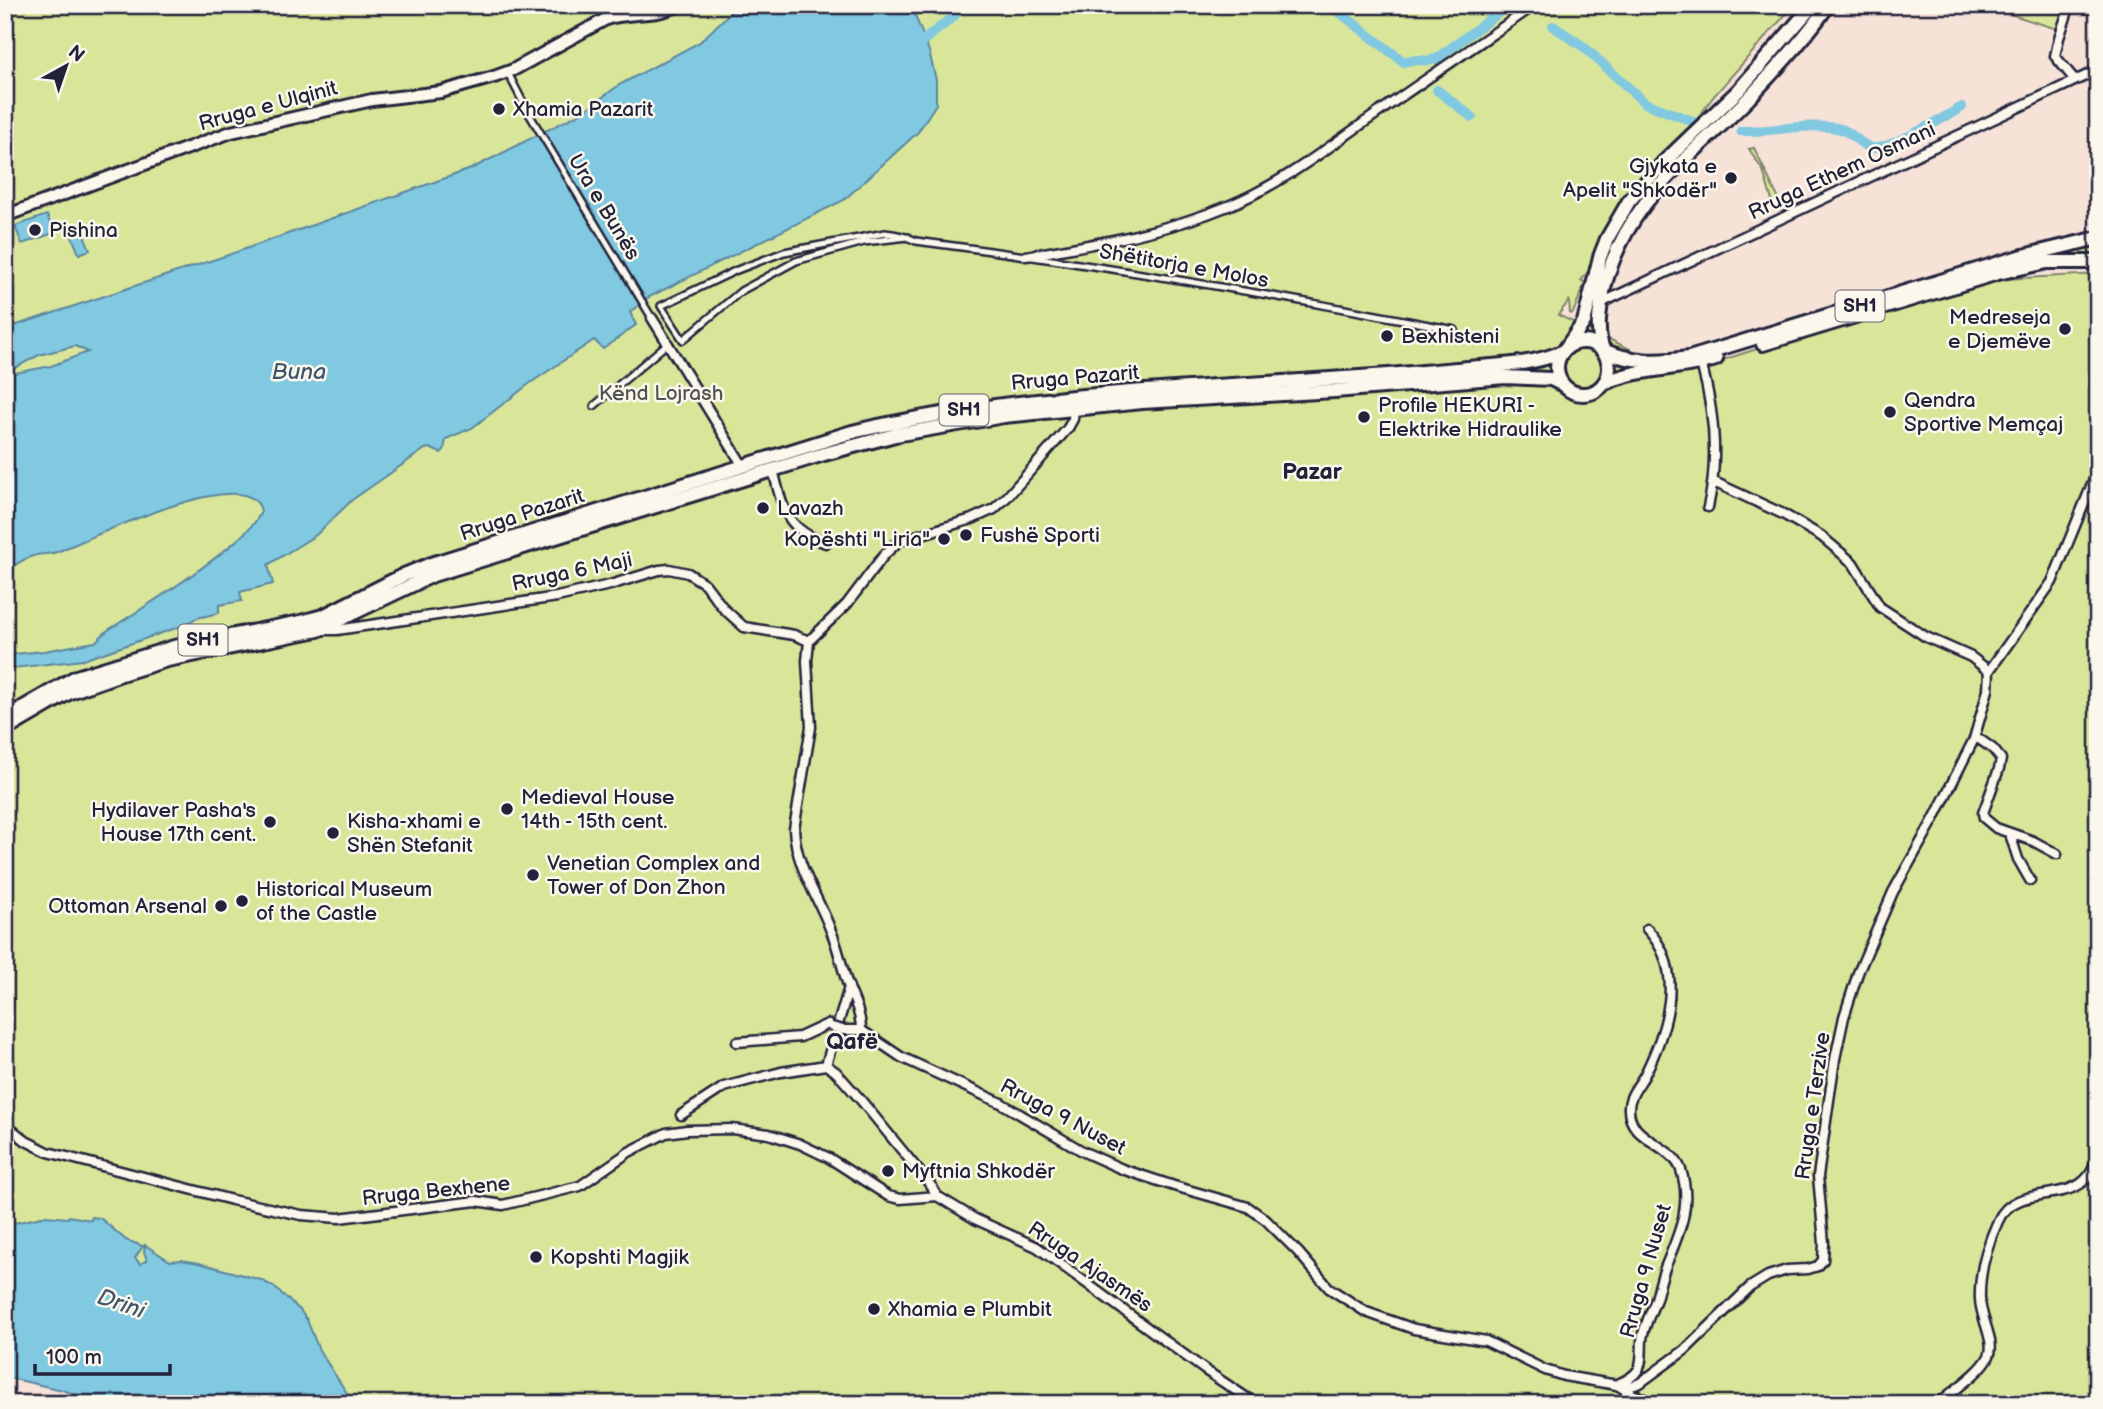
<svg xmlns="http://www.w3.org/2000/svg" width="2103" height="1409" font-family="'Balsamiq Sans',sans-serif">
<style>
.green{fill:#d9e699;stroke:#7e846a;stroke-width:2}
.water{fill:#81c8e1;stroke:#5b869f;stroke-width:2;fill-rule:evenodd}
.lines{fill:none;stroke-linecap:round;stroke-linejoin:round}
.canal{stroke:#81c8e1;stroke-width:10}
.pedestrian-casing{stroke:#22223b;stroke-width:10}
.minor-casing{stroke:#22223b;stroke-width:13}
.secondary-casing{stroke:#22223b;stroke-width:16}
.primary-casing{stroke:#22223b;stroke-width:18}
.trunk-casing{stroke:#22223b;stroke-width:18}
.pedestrian{stroke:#fbf7ec;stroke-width:5}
.minor{stroke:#fbf7ec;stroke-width:8}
.secondary{stroke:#fbf7ec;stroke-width:10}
.primary{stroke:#fbf7ec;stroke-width:12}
.trunk{stroke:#fbf7ec;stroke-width:12}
.minor-bridge-casing{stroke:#22223b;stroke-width:13;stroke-linecap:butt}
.minor-bridge{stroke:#fbf7ec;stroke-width:8}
.poi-dot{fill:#22223b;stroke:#fbf7ec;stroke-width:2.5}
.labels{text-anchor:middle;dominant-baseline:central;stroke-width:5;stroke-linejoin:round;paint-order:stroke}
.shield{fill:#fbf7ec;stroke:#636270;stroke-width:2}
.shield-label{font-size:19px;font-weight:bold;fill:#22223b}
.street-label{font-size:21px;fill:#22223b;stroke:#fbf7ec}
.poi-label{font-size:21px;fill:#22223b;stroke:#fbf7ec;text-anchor:start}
.park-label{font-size:21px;fill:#505352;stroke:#fbf7ec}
.water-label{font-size:23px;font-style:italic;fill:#3e546d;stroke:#fbf7ec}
.neighbourhood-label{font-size:23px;font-weight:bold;fill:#22223b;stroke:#fbf7ec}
</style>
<rect width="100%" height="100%" fill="#f7e2d8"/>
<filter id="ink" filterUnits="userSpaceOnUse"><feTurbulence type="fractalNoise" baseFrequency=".0143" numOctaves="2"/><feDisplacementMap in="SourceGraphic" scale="14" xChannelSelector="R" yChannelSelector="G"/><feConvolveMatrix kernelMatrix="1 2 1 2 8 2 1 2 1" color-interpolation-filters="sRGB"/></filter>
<g filter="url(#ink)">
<!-- green -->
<path class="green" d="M5 5H1794L1713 97 1581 281 1585 282 1573 313 1570 314 1569 301 1558 315 1676 371 1704 366 1968 281 2098 274V1404H319L5 1266Z
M1981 5H2064L2057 29Z
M1754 148 1781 204 1799 196 1800 198 1775 210 1763 171 1749 149Z
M2098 247V258L2064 256 2063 253Z"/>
<!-- water -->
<path class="water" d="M738 5H911L929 51 936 80V104L918 132 844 200 647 298 630 312 636 325 603 349 594 340 529 384 472 428 446 439 444 450 441 453 429 448 425 449 352 500 316 535 268 565 273 584 240 592 242 601 219 605V613L197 618 179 627 83 660 5 669V655L44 651 95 642 108 630C137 612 254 539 261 511 251 459 86 541 59 551 51 555 42 553 33 556 23 559 14 566 5 571V329L228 255 471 169 581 113 619 85 700 42ZM75 346 88 352 51 366 10 374 7 372 39 355Z
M47 215 54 233 22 244 15 226Z
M82 230 90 250 79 254 71 234Z
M46 1216 68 1218 69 1216 91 1220 92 1217 100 1218 126 1240 143 1246 135 1258 140 1264 147 1260 144 1252 145 1245 170 1261 182 1260 199 1263 261 1280 274 1287 300 1310 307 1320 319 1350 354 1404H105L62 1390 5 1377V1225Z"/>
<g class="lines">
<!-- canal -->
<path class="canal" d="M1330 5 1404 62C1416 57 1425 63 1436 59L1509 5
M1553 26 1584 47 1645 103 1692 121
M924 40 952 18 965 5
M1437 90 1472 117
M1741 131C1773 132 1805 123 1837 128 1852 130 1860 147 1874 148 1891 149 1945 117 1962 107"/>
<!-- pedestrian casing -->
<g class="pedestrian-casing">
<path id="pedestrian" d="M508 73 528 112 652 318
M908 237 864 242 796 261 741 291 683 340 661 306 737 270 784 252 885 233C896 234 906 236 916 241 1096 264 1276 295 1455 330
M594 406 668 343"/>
</g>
<!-- minor casing -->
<g class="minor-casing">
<path id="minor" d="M2070 5 2059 38 2055 56 2074 79
M1026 256C1095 244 1163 233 1228 206 1280 185 1326 149 1372 117 1426 79 1481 42 1535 5
M1601 303 2098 70
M652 318 743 466
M1701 363C1714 410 1719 460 1708 507
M773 470C783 507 784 529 826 543
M1714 482 1783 514 1821 536 1853 563 1880 607 1926 637 1971 657 1989 671
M321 630H337L557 597 610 585 659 570 669 569 688 573 705 584 724 609 744 627 794 635 809 641
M1989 671 2052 582 2098 470
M1975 736 1993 749 2001 759 1999 769 1983 813 1984 818 1996 828 2033 841 2057 854
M2010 834 2018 859 2030 880
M843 1030H861
M861 1030 901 1057 1001 1103 1084 1152 1122 1169 1174 1186 1248 1207 1266 1220 1298 1252 1329 1288 1366 1312 1414 1329 1486 1341 1545 1370 1564 1376 1629 1387 1640 1383 1685 1350 1750 1287 1768 1276 1787 1270 1808 1269 1818 1266 1823 1260 1824 1243 1818 1176 1835 1059 1844 1017 1858 973 1893 892 1934 819 1974 739 1988 690 1989 671
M861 1030C861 1015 855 1002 849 988 842 970 839 949 831 931 818 896 796 867 794 829L811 727 807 661 809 641 847 604 884 555 899 541 972 519 994 509 1008 496 1068 428 1073 419 1074 409
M737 1042 800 1037 828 1024
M826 1065 836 1072 860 1099 932 1187 937 1196 975 1219 1037 1247 1205 1370 1256 1404
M826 1065 849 987
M2098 1085V1134
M681 1115 724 1087 781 1072 826 1065
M5 1124 26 1141 48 1152 232 1200 301 1215 339 1218 476 1201 503 1205 580 1186 629 1152 666 1133 687 1130 732 1129 769 1134 800 1144 829 1158 888 1196 900 1199 937 1196
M1616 1385C1624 1381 1633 1378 1638 1370 1644 1360 1640 1345 1643 1334 1646 1322 1652 1310 1656 1299 1659 1288 1661 1278 1665 1268 1678 1235 1693 1207 1681 1170 1672 1143 1627 1141 1629 1107 1629 1095 1640 1084 1645 1074 1668 1028 1686 970 1647 929
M1619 1386 1632 1394 1658 1404
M1938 1404C1952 1391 1981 1373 1989 1356 1996 1342 1980 1317 1980 1299 1979 1273 1987 1245 1998 1221 2018 1175 2091 1216 2098 1150"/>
</g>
<!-- secondary casing -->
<g class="secondary-casing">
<path id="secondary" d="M5 216 231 132 372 100 441 92 494 77 513 70 606 19C631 11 656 17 679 5"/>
</g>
<!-- primary casing -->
<g class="primary-casing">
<path id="primary" d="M1557 368a26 26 0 1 1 52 0a26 26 0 1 1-52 0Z
M1763 344 1998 273 2047 262H2098
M1603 350C1631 363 1659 362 1689 358L2019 257 2098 238
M1605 383C1639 367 1680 370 1716 359
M5 718 76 677 174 647 301 622 323 616 404 575 431 564 852 432C1004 396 1159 390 1315 380 1366 377 1417 373 1468 368 1500 365 1532 365 1562 352
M5 730 70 692 118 675 167 660 318 630 433 575 824 454 895 435 1004 416 1142 402 1335 391 1505 377 1551 379 1563 385"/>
</g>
<!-- trunk casing -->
<g class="trunk-casing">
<path id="trunk" d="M1566 348 1584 322 1600 257 1607 239 1629 201 1664 162 1738 91 1813 5
M1603 350C1596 330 1599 313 1603 292 1624 202 1687 161 1748 99 1776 69 1805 39 1828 5"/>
</g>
<!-- pedestrian -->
<use href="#pedestrian" class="pedestrian"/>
<!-- minor -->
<use href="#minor" class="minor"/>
<!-- secondary -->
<use href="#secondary" class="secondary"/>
<!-- primary -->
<use href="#primary" class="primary"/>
<!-- trunk -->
<use href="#trunk" class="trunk"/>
<!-- minor-bridge casing -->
<g class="minor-bridge-casing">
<path id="minor-bridge" d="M832 1027 843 1030"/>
</g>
<!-- minor-bridge -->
<use href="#minor-bridge" class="minor-bridge"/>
</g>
</g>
<!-- markers -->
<g class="poi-dot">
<circle cx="499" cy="109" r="7"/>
<circle cx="1731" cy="178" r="7"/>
<circle cx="35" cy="230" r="7"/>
<circle cx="2065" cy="329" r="7"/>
<circle cx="1387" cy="336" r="7"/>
<circle cx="1890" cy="412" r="7"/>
<circle cx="1364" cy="417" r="7"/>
<circle cx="763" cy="508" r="7"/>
<circle cx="966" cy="535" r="7"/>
<circle cx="944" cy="539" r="7"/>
<circle cx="507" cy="809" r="7"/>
<circle cx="270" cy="822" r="7"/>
<circle cx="333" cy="833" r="7"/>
<circle cx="533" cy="875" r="7"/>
<circle cx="242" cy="901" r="7"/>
<circle cx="221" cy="906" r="7"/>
<circle cx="888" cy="1171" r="7"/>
<circle cx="536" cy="1257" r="7"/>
<circle cx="874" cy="1309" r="7"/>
</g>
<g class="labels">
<!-- shield labels -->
<g class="shield">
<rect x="1835.5" y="290.5" width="49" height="31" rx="5"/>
<rect x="939.5" y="394.5" width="49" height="31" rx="5"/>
<rect x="178.5" y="624.5" width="49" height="31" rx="5"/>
</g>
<g class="shield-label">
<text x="1860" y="306">SH1</text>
<text x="964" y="410">SH1</text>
<text x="203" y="640">SH1</text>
</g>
<!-- street labels -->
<g class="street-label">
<text transform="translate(268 106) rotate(-15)">Rruga e Ulqinit</text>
<text transform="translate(1842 171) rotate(-25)">Rruga Ethem Osmani</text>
<text transform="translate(604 207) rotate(59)">Ura e Bunës</text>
<text transform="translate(1184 266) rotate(10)">Shëtitorja e Molos</text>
<text transform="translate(1075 378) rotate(-5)">Rruga Pazarit</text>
<text transform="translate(522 515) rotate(-18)">Rruga Pazarit</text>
<text transform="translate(572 572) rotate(-12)">Rruga 6 Maji</text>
<text transform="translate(1813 1106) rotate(-82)">Rruga e Terzive</text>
<text transform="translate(1063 1117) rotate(28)">Rruga 9 Nuset</text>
<text transform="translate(436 1191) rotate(-6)">Rruga Bexhene</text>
<text transform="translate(1090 1267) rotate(34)">Rruga Ajasmës</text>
<text transform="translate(1646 1271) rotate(-74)">Rruga 9 Nuset</text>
</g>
<!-- poi labels -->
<g class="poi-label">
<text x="513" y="109">Xhamia Pazarit</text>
<text x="1717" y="166" text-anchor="end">Gjykata e<tspan x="1717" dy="24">Apelit "Shkodër"</tspan></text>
<text x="49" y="230">Pishina</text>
<text x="2051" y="317" text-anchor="end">Medreseja<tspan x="2051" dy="24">e Djemëve</tspan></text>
<text x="1401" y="336">Bexhisteni</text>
<text x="1904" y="400">Qendra<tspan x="1904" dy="24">Sportive Memçaj</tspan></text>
<text x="1378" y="405">Profile HEKURI -<tspan x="1378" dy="24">Elektrike Hidraulike</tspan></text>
<text x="777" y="508">Lavazh</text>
<text x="980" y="535">Fushë Sporti</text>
<text x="930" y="539" text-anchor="end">Kopështi "Liria"</text>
<text x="521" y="797">Medieval House<tspan x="521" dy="24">14th - 15th cent.</tspan></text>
<text x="256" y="810" text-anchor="end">Hydilaver Pasha's<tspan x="256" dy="24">House 17th cent.</tspan></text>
<text x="347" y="821">Kisha-xhami e<tspan x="347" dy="24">Shën Stefanit</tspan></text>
<text x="547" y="863">Venetian Complex and<tspan x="547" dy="24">Tower of Don Zhon</tspan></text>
<text x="256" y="889">Historical Museum<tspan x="256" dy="24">of the Castle</tspan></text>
<text x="207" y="906" text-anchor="end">Ottoman Arsenal</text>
<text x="902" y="1171">Myftnia Shkodër</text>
<text x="550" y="1257">Kopshti Magjik</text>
<text x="888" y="1309">Xhamia e Plumbit</text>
</g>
<!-- park labels -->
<g class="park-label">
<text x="661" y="393">Kënd Lojrash</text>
</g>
<!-- water labels -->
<g class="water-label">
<text x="299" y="372">Buna</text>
<text transform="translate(121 1304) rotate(19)">Drini</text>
</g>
<!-- neighbourhood labels -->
<g class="neighbourhood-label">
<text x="1312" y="472">Pazar</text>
<text x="852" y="1042">Qafë</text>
</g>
</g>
<!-- margin -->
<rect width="2103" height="1409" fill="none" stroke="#fbf7ec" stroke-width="28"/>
<rect x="14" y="14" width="2075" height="1381" fill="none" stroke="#22223b" stroke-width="2.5" filter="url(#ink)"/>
<!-- north arrow -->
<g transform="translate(66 66) rotate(40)" stroke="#fbf7ec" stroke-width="5" paint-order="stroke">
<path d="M0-5L12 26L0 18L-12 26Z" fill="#22223b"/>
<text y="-10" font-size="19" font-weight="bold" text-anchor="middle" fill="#22223b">N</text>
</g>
<!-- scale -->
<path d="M35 1364v10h135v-10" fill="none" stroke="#22223b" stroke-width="3.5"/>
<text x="46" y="1364" font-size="21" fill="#22223b" stroke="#fbf7ec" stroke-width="5" paint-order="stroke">100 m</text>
</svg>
